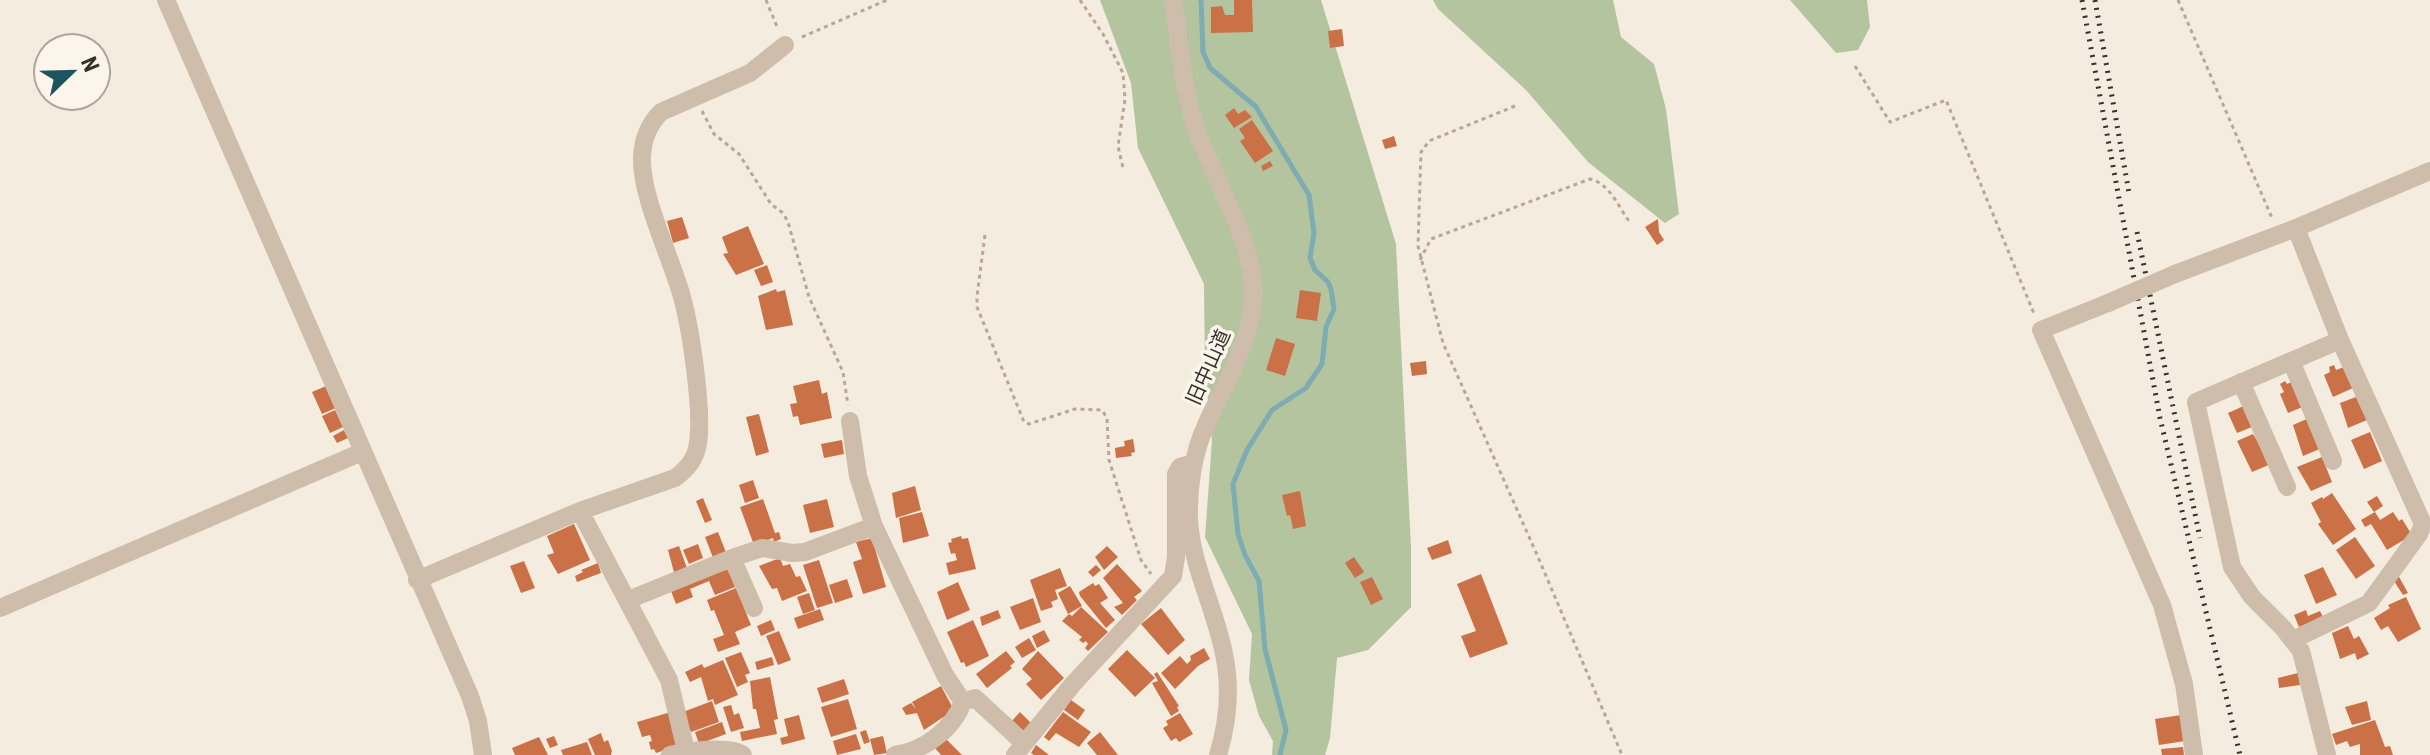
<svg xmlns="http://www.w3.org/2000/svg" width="2430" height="755" font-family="'Roboto Condensed','Noto Sans JP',sans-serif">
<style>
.green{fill:#b4c49e}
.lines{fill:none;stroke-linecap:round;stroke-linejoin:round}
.stream{stroke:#7dacb2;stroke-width:5}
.building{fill:#ca7147}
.path{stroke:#b9a794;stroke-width:3;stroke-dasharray:4 4;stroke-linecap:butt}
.minor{stroke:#cdbdaa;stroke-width:18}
.rail{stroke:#3a302a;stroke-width:5;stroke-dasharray:2 6;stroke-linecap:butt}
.minor-bridge{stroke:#cdbdaa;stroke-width:18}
.labels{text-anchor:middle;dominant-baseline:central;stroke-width:7;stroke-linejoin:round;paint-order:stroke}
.street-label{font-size:20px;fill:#3a302a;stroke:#fbf5ec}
</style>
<rect width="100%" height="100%" fill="#f4ecdf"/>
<!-- green -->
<path class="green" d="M1100 0H1321L1396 244 1411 548V607L1368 650 1337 658 1330 738 1325 755H1272L1273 741 1259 716 1249 680 1252 634 1205 537 1212 441 1205 368 1204 284 1138 148 1131 83Z
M1433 0H1613L1621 37 1654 64 1666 109 1679 214 1665 223 1588 162 1526 90 1438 9Z
M1790 0H1867L1870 27 1858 50 1836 53Z"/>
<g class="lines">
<!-- stream -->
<path class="stream" d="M1201 0 1203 52 1210 68 1256 107 1309 195 1314 233 1310 258 1315 270 1328 282 1331 289 1334 309 1326 327 1322 364 1306 388 1272 410 1247 450 1233 484 1238 534 1245 555 1259 581 1265 649 1286 730 1280 755"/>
</g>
<!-- building -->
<path class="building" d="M1234 0H1252L1253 32 1211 33V7L1222 6 1225 15H1234Z
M1342 29 1344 46 1330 48 1328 31Z
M1234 108 1238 114 1245 110 1252 117 1234 128 1225 115Z
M1252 120 1273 151 1255 163 1240 141 1245 138 1239 129Z
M1394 136 1397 146 1385 149 1382 140Z
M1270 161 1273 166 1263 171 1261 166Z
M682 217 689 238 673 243 667 221Z
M1658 219 1659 232 1664 240 1657 245 1645 227Z
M748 226 764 264 736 275 723 254 728 253 722 237Z
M767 265 773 282 761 286 754 270Z
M776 289 777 292 785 290 793 325 766 330 758 296Z
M1300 290 1321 293 1317 321 1296 318Z
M1276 338 1295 344 1285 376 1266 370Z
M1426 361 1427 374 1412 376 1410 363Z
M2334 365 2336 370 2344 367 2353 388 2333 397 2324 375 2330 372 2329 367Z
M819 380 822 394 827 392 832 418 800 425 798 416 793 417 790 404 797 403 793 386Z
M2285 381 2287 384 2294 381 2305 406 2288 413 2280 394 2284 392 2280 384Z
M326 386 336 408 322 414 312 392Z
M2356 397 2367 420 2348 428 2340 403Z
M2248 404 2257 425 2237 433 2228 413Z
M335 410 343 427 330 433 322 416Z
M759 414 769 452 756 456 746 417Z
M2309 418 2322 448 2303 456 2293 425Z
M344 430 348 438 337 443 333 436Z
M2370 432 2382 461 2364 469 2351 440Z
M2253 434 2271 464 2252 472 2237 441Z
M1133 439 1135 452 1131 453 1132 456 1116 458 1115 448 1125 446 1124 441Z
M842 440 844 454 824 458 821 444Z
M2322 457 2332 482 2311 491 2297 467Z
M753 480 759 498 745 503 739 485Z
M915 486 921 510 896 518 892 493Z
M1300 491 1306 526 1293 529 1290 515 1287 516 1282 495Z
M2332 493 2356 529 2333 545 2318 524 2321 522 2311 503 2322 497 2323 499Z
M2377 496 2383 506 2374 512 2367 502Z
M703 498 712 520 705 523 696 501Z
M763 499 775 533 779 532 781 539 774 542 773 538 754 545 740 507Z
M827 499 834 527 810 533 803 505Z
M922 512 929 536 903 543 899 518Z
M2375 512 2380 520 2393 512 2399 521 2402 519 2412 535 2387 550 2371 524 2365 527 2361 520Z
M574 524 590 560 558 574 547 555 554 553 547 536Z
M718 532 727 555 714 560 705 537Z
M961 536 962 539 968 538 976 569 949 575 946 563 957 560 955 553 951 554 948 543 952 542 951 539Z
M2355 537 2375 566 2356 579 2336 550Z
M872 538 886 587 863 594 853 562 862 559 856 542Z
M1448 540 1452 553 1432 560 1427 548Z
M698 544 703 558 689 564 683 550Z
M679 546 688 571 675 576 668 550Z
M1107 546 1118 557 1104 570 1095 557Z
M1354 557 1364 572 1355 578 1345 563Z
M780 558 783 566 790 564 796 577 800 576 807 591 782 601 777 588 772 589 759 566Z
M819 560 833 603 817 608 803 565Z
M524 561 535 588 521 593 510 566Z
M598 563 601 573 577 582 575 576 583 572 581 570Z
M1117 564 1142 591 1134 597 1137 600 1122 615 1114 607 1123 603 1103 578Z
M1096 565 1101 570 1093 577 1088 572Z
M2323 567 2337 595 2316 604 2304 575Z
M728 568 735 587 715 595 709 581 690 589 693 597 676 604 671 591Z
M1060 568 1067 586 1055 590 1058 599 1051 602 1053 607 1041 611 1030 580Z
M1481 574 1508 644 1470 658 1461 636 1476 631 1457 584Z
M2398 575 2408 593 2403 595 2392 578Z
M1372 577 1383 599 1371 605 1360 582Z
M847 579 853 597 835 603 829 585Z
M958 582 970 610 947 620 937 592Z
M1093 583 1095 586 1099 584 1108 598 1100 603 1115 620 1106 628 1080 596 1079 592Z
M1070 586 1082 606 1068 614 1058 593Z
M736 588 751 625 735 632 740 644 718 652 713 639 724 635 714 610 711 611 707 600Z
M809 593 815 610 803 614 797 597Z
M2406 597 2421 629 2398 642 2388 626 2381 630 2374 618 2390 608 2388 605Z
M1033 598 1041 622 1020 630 1010 607Z
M1081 607 1108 632 1088 651 1085 648 1088 644 1086 641 1083 643 1079 640 1082 637 1062 621 1069 614 1072 616Z
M1161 608 1185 640 1168 655 1141 624Z
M820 609 824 620 798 629 794 618Z
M998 610 1001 618 982 626 980 617Z
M2306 610 2308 616 2320 611 2323 617 2299 627 2294 615Z
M771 620 775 630 761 636 757 626Z
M973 620 989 656 966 667 964 662 961 663 947 632Z
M2348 626 2354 639 2359 636 2369 654 2357 660 2355 653 2340 659 2332 633Z
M1044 630 1050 641 1037 648 1032 636Z
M779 631 791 660 778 665 766 636Z
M1029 638 1036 650 1022 658 1015 647Z
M1204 648 1210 659 1198 666 1175 689 1161 673 1180 656 1187 664 1191 660 1190 656Z
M1127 650 1155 678 1135 697 1108 669Z
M1006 651 1015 662 1010 666 1012 668 987 688 976 674Z
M1038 651 1064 678 1041 700 1026 684 1032 679 1022 669Z
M741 652 750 673 745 675 748 682 737 687 725 658Z
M772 657 774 665 757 670 755 662Z
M723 660 738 695 715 705 713 699 708 701 701 677 690 682 685 672 702 664 704 668Z
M1157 672 1179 706 1177 707 1179 711 1171 716 1152 683 1158 681 1154 674Z
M2298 673 2300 685 2279 688 2278 678Z
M770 677 778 719 774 720 777 734 742 741 740 732 760 728 756 709H753L750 681Z
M844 679 849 694 822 703 817 688Z
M941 686 954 710 924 730 917 713 906 715 902 708 911 703 916 709 912 702Z
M848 699 857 729 831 737 821 707Z
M1071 700 1085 710 1078 720 1064 710Z
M712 701 719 722 691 732 683 712Z
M2367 701 2371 720 2352 725 2345 707Z
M731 705 734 715 739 713 744 728 731 732 723 707Z
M671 712 678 746 656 753 654 749 651 750 649 742 652 741 650 735 642 737 637 722Z
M1020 712 1031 723 1021 733 1010 723Z
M1063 712 1091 732 1079 747 1056 733 1049 741 1044 737Z
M1180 713 1193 734 1179 742 1176 738 1171 741 1163 728 1168 725 1166 721Z
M799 715 805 739 782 745 780 738 788 736 784 719Z
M2181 715 2185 741 2159 745 2155 719Z
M2375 720 2385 747 2390 746 2393 755H2360V744L2350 747 2347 741 2336 745 2332 734Z
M722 722 726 734 699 744 695 732Z
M866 730 870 742 864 744 860 732Z
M1100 732 1118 755H1097L1087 743Z
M601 733 604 742 608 740 612 751 611 755H595L588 739Z
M856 734 861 749 837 755 833 741Z
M554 736 558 745 550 748 546 739Z
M883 736 887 753 874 755 870 739Z
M539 737 548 755H515L512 748Z
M945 738 962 755H941L935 748Z
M587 742 592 755H563L561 750Z
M1036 745 1049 755H1034L1031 753Z
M2183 747 2184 755H2162L2161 749Z"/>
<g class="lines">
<!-- path -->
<path class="path" d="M766 0 778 29
M1080 0 1103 34 1123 73 1125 99 1118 146 1123 168
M2178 0 2272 218
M802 37 887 0
M1855 66 1890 122 1946 100 2035 316
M1515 106 1429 141 1421 152 1418 246 1443 343 1538 557 1622 755
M702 111 714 134 739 154 771 204 783 213 788 222 809 297 843 372 848 405
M985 235 977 296V307L1024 422 1029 424 1075 409 1102 410 1107 418 1109 460 1141 560 1151 574
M1420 260 1431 239 1590 179C1609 183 1618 206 1629 221"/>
<!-- minor -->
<path class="minor" d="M166 0 470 696 478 721 483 755
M1173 0C1179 39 1182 81 1193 119 1209 175 1255 237 1253 296 1251 344 1225 383 1206 425 1193 453 1188 489 1189 520 1192 567 1215 608 1224 654 1231 687 1228 722 1218 755
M2175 274 2296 228 2430 171
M2108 303 2041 330 2162 605 2184 684 2194 755
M2291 361 2333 461
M2241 382 2287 487
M850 421 858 476 874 526 945 675 963 702 975 698 1024 743
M580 511 669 680 686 751
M732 558 762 548 792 553 805 552 874 526
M417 580 580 511 675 478C687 469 696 459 698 443 703 411 691 330 682 297 671 257 640 195 642 156 643 138 649 124 661 112L750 73 785 45
M628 600 732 558 754 608
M0 608 362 452
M2293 640 2369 603 2419 534 2423 524 2340 340 2296 228
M670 755C686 751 730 745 743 755
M895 755C924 751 953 729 963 702
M1015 755 1073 684 1173 576 1176 557V474L1180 467 1194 463
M2327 755 2301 651 2283 628 2252 597 2232 567 2196 402 2340 340"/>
<!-- rail -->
<path class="rail" d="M2082 0 2160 418 2240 755
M2095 0 2129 193
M2137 232 2200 538"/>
<!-- minor-bridge -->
<path class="minor-bridge" d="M2108 303 2175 274"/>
</g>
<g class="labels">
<!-- street labels -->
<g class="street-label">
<text transform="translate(1208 367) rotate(-66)">旧中山道</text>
</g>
</g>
<!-- north arrow -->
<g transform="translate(72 72) rotate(67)"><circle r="38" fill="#fbf5ec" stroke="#aea69e" stroke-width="2"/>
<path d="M0-6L14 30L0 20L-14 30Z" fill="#1d555e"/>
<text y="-12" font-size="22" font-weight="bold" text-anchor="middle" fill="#3a302a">N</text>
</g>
</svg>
